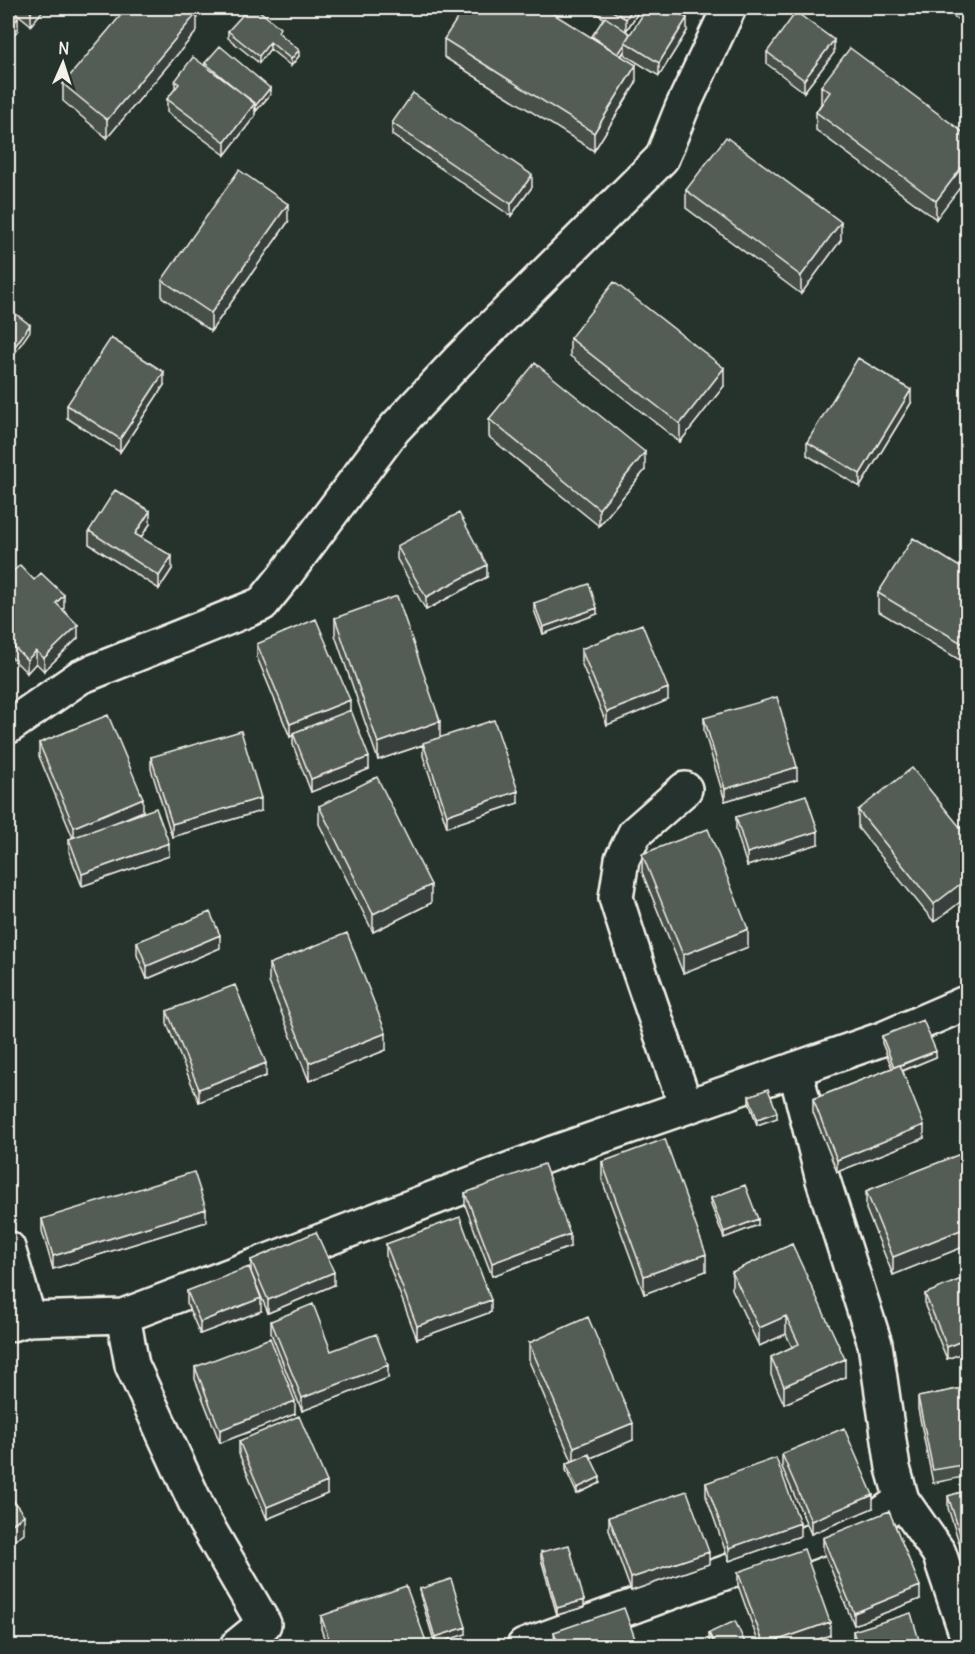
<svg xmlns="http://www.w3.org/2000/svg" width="975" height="1654" font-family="Delius,sans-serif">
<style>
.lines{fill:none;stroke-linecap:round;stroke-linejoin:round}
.minor-casing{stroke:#f4f1e8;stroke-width:38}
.minor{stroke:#26332d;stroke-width:33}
.wall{fill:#474f49;stroke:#f4f1e8;stroke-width:1.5}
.shaded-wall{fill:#39403c;stroke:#f4f1e8;stroke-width:1.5}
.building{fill:#525c55;stroke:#f4f1e8;stroke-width:1.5}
</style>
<rect width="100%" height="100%" fill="#26332d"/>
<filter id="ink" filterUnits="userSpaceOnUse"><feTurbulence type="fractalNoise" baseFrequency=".0167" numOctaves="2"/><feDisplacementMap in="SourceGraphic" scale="12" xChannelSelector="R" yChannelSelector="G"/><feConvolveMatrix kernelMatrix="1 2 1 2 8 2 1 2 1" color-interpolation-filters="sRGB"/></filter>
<g filter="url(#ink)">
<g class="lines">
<!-- minor casing -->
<g class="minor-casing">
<path id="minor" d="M8 727 80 677 262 604 283 578 394 429 458 361 662 158 682 108 729 8
M685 789 635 833 622 859 616 898 636 961 686 1107
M795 1069 823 1180 875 1344 893 1468 902 1500 939 1553 968 1639
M8 1248 29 1319
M123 1316 132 1365 203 1519 264 1624 237 1646
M8 1325 29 1319 123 1316 553 1153 885 1038 968 1002
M524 1646 878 1517 902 1500"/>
</g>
<!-- minor -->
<use href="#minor" class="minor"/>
</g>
<!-- wall -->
<path class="wall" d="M10 8H45L31 25Z
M587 8H641L626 31 630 34 687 31 659 76 625 55V50L622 56 636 83 594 151 444 57V39L592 37 604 18Z
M941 8H968V26Z
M197 31 107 138 63 101V84Z
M228 31 280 34 299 56 291 66 270 49 259 63 228 38Z
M767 52 834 53 804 92 767 64Z
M205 63 270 95 256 111H255V116L225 155 167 112V99L175 89V81L205 66Z
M821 86 968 136 936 219 816 130V112L821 104Z
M392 123 532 187 511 216 392 135Z
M686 190 841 240 801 294 686 208Z
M288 222 211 331 162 297V280Z
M570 338 724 386 680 442 570 356Z
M164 385 120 452 67 418V405Z
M911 403 860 487 807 455V442Z
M489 419 645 470 599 526 489 437Z
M150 524 141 537 172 569 159 589 89 544V531Z
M397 546 487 577 426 610 397 559Z
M968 572V665L878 611V593Z
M8 576 34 580 64 608 62 609 78 638 44 671 36 663 27 673 10 656Z
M534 603 597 614 543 634 534 610Z
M335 618 440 738 518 803 447 827 423 756V745L378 760 335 635Z
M257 644 350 711 369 769 311 792 293 745V735L290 737 257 657Z
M581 649 668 700 607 725 581 662Z
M704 718 797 780 725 801 704 731Z
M39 743 143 811 115 823 169 856 82 886 69 852V839L73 838 39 756Z
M151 757 261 811 172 837 151 769Z
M319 806 431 903 373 932 319 824Z
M858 810 968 837V896L934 922 858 828Z
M736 817 818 844 747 866 736 830Z
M642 854 748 947 683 973 642 872Z
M968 898V917L962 908V901Z
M137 942 220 948 147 979 137 955Z
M269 964 386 1050 309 1081 269 982Z
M167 1011 266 1076 199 1102 167 1024Z
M882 1036 936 1057 903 1071 924 1138 837 1172 813 1112V1099L892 1068 882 1043Z
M749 1096 777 1118 757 1125 749 1102Z
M968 1151V1245L893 1275 866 1209V1191Z
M602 1162 706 1271 644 1294 602 1180Z
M465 1193 570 1247 492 1276 465 1205Z
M711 1198 758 1225 724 1238 711 1205Z
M42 1219 206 1222 53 1269 42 1231Z
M386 1244 491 1312 417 1339 386 1257Z
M792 1244 845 1377 784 1404 771 1375V1357L792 1347 786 1334 759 1346 732 1289V1272Z
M251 1260 334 1285 268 1313 251 1272Z
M187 1291 261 1311 200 1334 187 1304Z
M925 1294 968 1295V1351L947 1359 925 1306Z
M271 1321 331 1351 388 1378 302 1411 271 1333Z
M529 1343 633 1440 591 1458 600 1483 577 1494 566 1470V1464L572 1461 529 1361Z
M195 1367 295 1414 220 1443 195 1379Z
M968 1387V1476L933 1483 918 1409V1397Z
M239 1441 327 1494 267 1519 239 1454Z
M782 1454 873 1508 811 1534 782 1467Z
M706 1483 800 1536 729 1561 706 1496Z
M968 1490V1578L965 1568V1558H964L948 1508V1496Z
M609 1517 709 1564 631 1591 609 1530Z
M823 1538 920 1599 854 1625 823 1550Z
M541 1552 584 1607 557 1615 541 1559Z
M738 1572 830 1635 797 1647H760L738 1585Z
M420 1589 466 1634 435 1644 420 1595Z
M321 1616 427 1647H327L321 1629Z
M853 1631 921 1647H854L853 1643Z
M554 1632 638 1647H555Z
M709 1633 747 1647H712L709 1640Z"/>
<!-- shaded-wall -->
<path class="shaded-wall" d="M35 8H45L31 25V12Z
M633 8H641L626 31V19Z
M197 13V31L107 138V120Z
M18 18V30L8 42V29Z
M687 18V31L659 76V63Z
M834 40V53L804 92V80Z
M270 42V49L259 63V56Z
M625 44V50L618 60V54Z
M299 50V56L291 66V59Z
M636 65V83L594 151V133Z
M270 88V95L256 111V105Z
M255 103V116L225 155V142Z
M968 159V177L936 219V201Z
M532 175V187L511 216V204Z
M288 204V222L211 331V313Z
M841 222V240L801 294V276Z
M30 325V331L8 363V356Z
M724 368V386L680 442V424Z
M164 372V385L120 452V439Z
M911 390V403L860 487V474Z
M645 452V470L599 526V509Z
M150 511V524L135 546V534Z
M172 556V569L159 589V576Z
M487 565V577L426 610V597Z
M64 595V608L56 615V603Z
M597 608V614L543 634V627Z
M78 625V638L44 671V658Z
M10 643V656L8 658V646Z
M36 651V663L27 673V660Z
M668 688V700L607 725V712Z
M350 700V712L293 733V735L290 737V724Z
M440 721V739L378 760V743Z
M369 757V769L311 792V779Z
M797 767V780L725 801V789Z
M518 791V803L447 827V815Z
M143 798V811L74 840V827Z
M261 798V811L172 837V824Z
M818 831V844L747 866V853Z
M169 843V856L82 886V874Z
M968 878V896L934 922V904Z
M431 885V903L373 932V914Z
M748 929V947L683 973V955Z
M220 935V948L147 979V966Z
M386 1033V1050L309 1081V1063Z
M936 1051V1057L894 1074V1068Z
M266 1063V1076L199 1102V1089Z
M777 1112V1118L757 1125V1119Z
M924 1125V1138L837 1172V1160Z
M206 1209V1222L53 1269V1256Z
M758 1219V1225L724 1238V1232Z
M968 1227V1245L893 1275V1257Z
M570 1234V1247L492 1276V1263Z
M706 1254V1271L644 1294V1276Z
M334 1272V1285L268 1313V1300Z
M261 1298V1311L200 1334V1322Z
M491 1300V1312L417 1339V1326Z
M786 1316V1334L759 1346V1328Z
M968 1338V1351L947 1359V1347Z
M845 1359V1377L784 1404V1386Z
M388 1365V1378L302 1411V1398Z
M295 1401V1414L220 1443V1430Z
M633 1423V1440L574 1465V1447Z
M600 1477V1483L577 1494V1488Z
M327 1482V1494L267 1519V1507Z
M873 1495V1508L811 1534V1521Z
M24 1515V1533L8 1545V1527Z
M800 1523V1536L729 1561V1548Z
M968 1544V1557L965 1550V1558H964V1545Z
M709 1552V1564L631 1591V1578Z
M920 1586V1599L854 1625V1613Z
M584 1600V1607L557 1615V1608Z
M830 1622V1635L797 1647H764V1645Z
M466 1627V1634L435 1644V1637Z"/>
<!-- building -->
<path class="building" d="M8 8 18 18 8 29Z
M25 8H35L31 12Z
M127 8H190L197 13 107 120 63 84Z
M249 8H256L280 28 278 32 299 50 291 59 270 42 259 56 228 31Z
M464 8H544L636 65 594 133 444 39Z
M607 8H633L626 19Z
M647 8H669L687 18 659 63 625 42Z
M959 8H968V14Z
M796 12 834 40 804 80 767 52Z
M605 17 630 34 625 42V44L618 54 592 36Z
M220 46 270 88 256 105 205 63Z
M850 48 968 136V159L936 201 816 112 830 92 821 86Z
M193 57 255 103 225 142 167 99 179 84 175 81Z
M413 93 532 175 511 204 392 123Z
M726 137 841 222 801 276 686 190Z
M239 170 288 204 211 313 162 280Z
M614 282 724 368 680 424 570 338Z
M8 308 30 325 8 356Z
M111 338 164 372 120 439 67 405Z
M858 358 911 390 860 474 807 442Z
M535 363 645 452 599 509 489 419Z
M115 490 150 511 135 534 172 556 159 576 89 531Z
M459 513 487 565 426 597 397 546Z
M913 538 968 572V647L878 593Z
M20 565 34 580 41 573 64 595 56 603 78 625 44 658 36 651 27 660 10 643 8 646V576Z
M589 584 597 608 543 627 534 603Z
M397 596 440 721 378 743 335 618Z
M316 619 350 700 290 724 257 644Z
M642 624 668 688 607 712 581 649Z
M777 697 797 767 725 789 704 718Z
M351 710 369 757 311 779 293 733Z
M108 715 143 798 74 827 39 743Z
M494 720 518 791 447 815 423 743Z
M241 731 261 798 172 824 151 757Z
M912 768 968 837V878L934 904 858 810Z
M377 777 431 885 373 914 319 806Z
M806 795 818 831 747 853 736 817Z
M156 808 169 843 82 874 69 839Z
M708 829 748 929 683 955 642 854Z
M968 898V911L962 901Z
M210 912 220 935 147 966 137 942Z
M347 933 386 1033 309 1063 269 964Z
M235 985 266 1063 199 1089 167 1011Z
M923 1020 936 1051 894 1067 882 1036Z
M900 1065 924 1125 837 1160 813 1099Z
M768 1089 777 1112 757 1119 749 1096Z
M665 1139 706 1254 644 1276 602 1162Z
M968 1151V1227L893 1257 866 1191Z
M544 1164 570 1234 492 1263 465 1193Z
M194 1172 206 1209 53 1256 42 1219Z
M745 1185 758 1219 724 1232 711 1198Z
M460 1217 491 1300 417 1326 386 1244Z
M316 1232 334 1272 268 1300 251 1260Z
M792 1244 845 1359 784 1386 771 1357 799 1344 786 1316 759 1328 732 1272Z
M249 1267 261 1298 200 1322 187 1291Z
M961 1279 968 1295V1338L947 1347 925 1294Z
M313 1304 331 1351 376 1334 388 1365 302 1398 271 1321Z
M588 1317 633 1423 574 1447 529 1343Z
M270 1338 295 1401 220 1430 195 1367Z
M968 1387V1464L933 1470 918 1397Z
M299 1416 327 1482 267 1507 239 1441Z
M844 1428 873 1495 811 1521 782 1454Z
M589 1454 600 1477 577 1488 566 1464Z
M776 1458 800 1523 729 1548 706 1483Z
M968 1490V1544L964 1545 948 1496Z
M687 1491 709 1552 631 1578 609 1517Z
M8 1493 24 1515 8 1527Z
M889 1511 920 1586 854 1613 823 1538Z
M569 1545 584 1600 557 1608 541 1552Z
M804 1549 830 1622 764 1645 738 1572Z
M968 1549V1560L965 1550Z
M451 1579 466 1627 435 1637 420 1589Z
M406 1586 427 1644 419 1647H332L321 1616Z
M624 1608 638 1647H559L554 1632Z
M911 1613 921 1647H858L853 1631Z
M735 1621 747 1647H716L709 1633Z"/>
</g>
<!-- margin -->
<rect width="975" height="1654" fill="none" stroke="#26332d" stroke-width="30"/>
<rect x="15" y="15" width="945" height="1624" fill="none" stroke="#f4f1e8" stroke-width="2" filter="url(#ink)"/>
<!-- north arrow -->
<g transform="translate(63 63) rotate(3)" stroke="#26332d" stroke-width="4.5" paint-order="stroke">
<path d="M0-4.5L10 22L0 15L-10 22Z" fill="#f4f1e8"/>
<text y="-9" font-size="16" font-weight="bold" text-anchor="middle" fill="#f4f1e8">N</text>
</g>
</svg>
